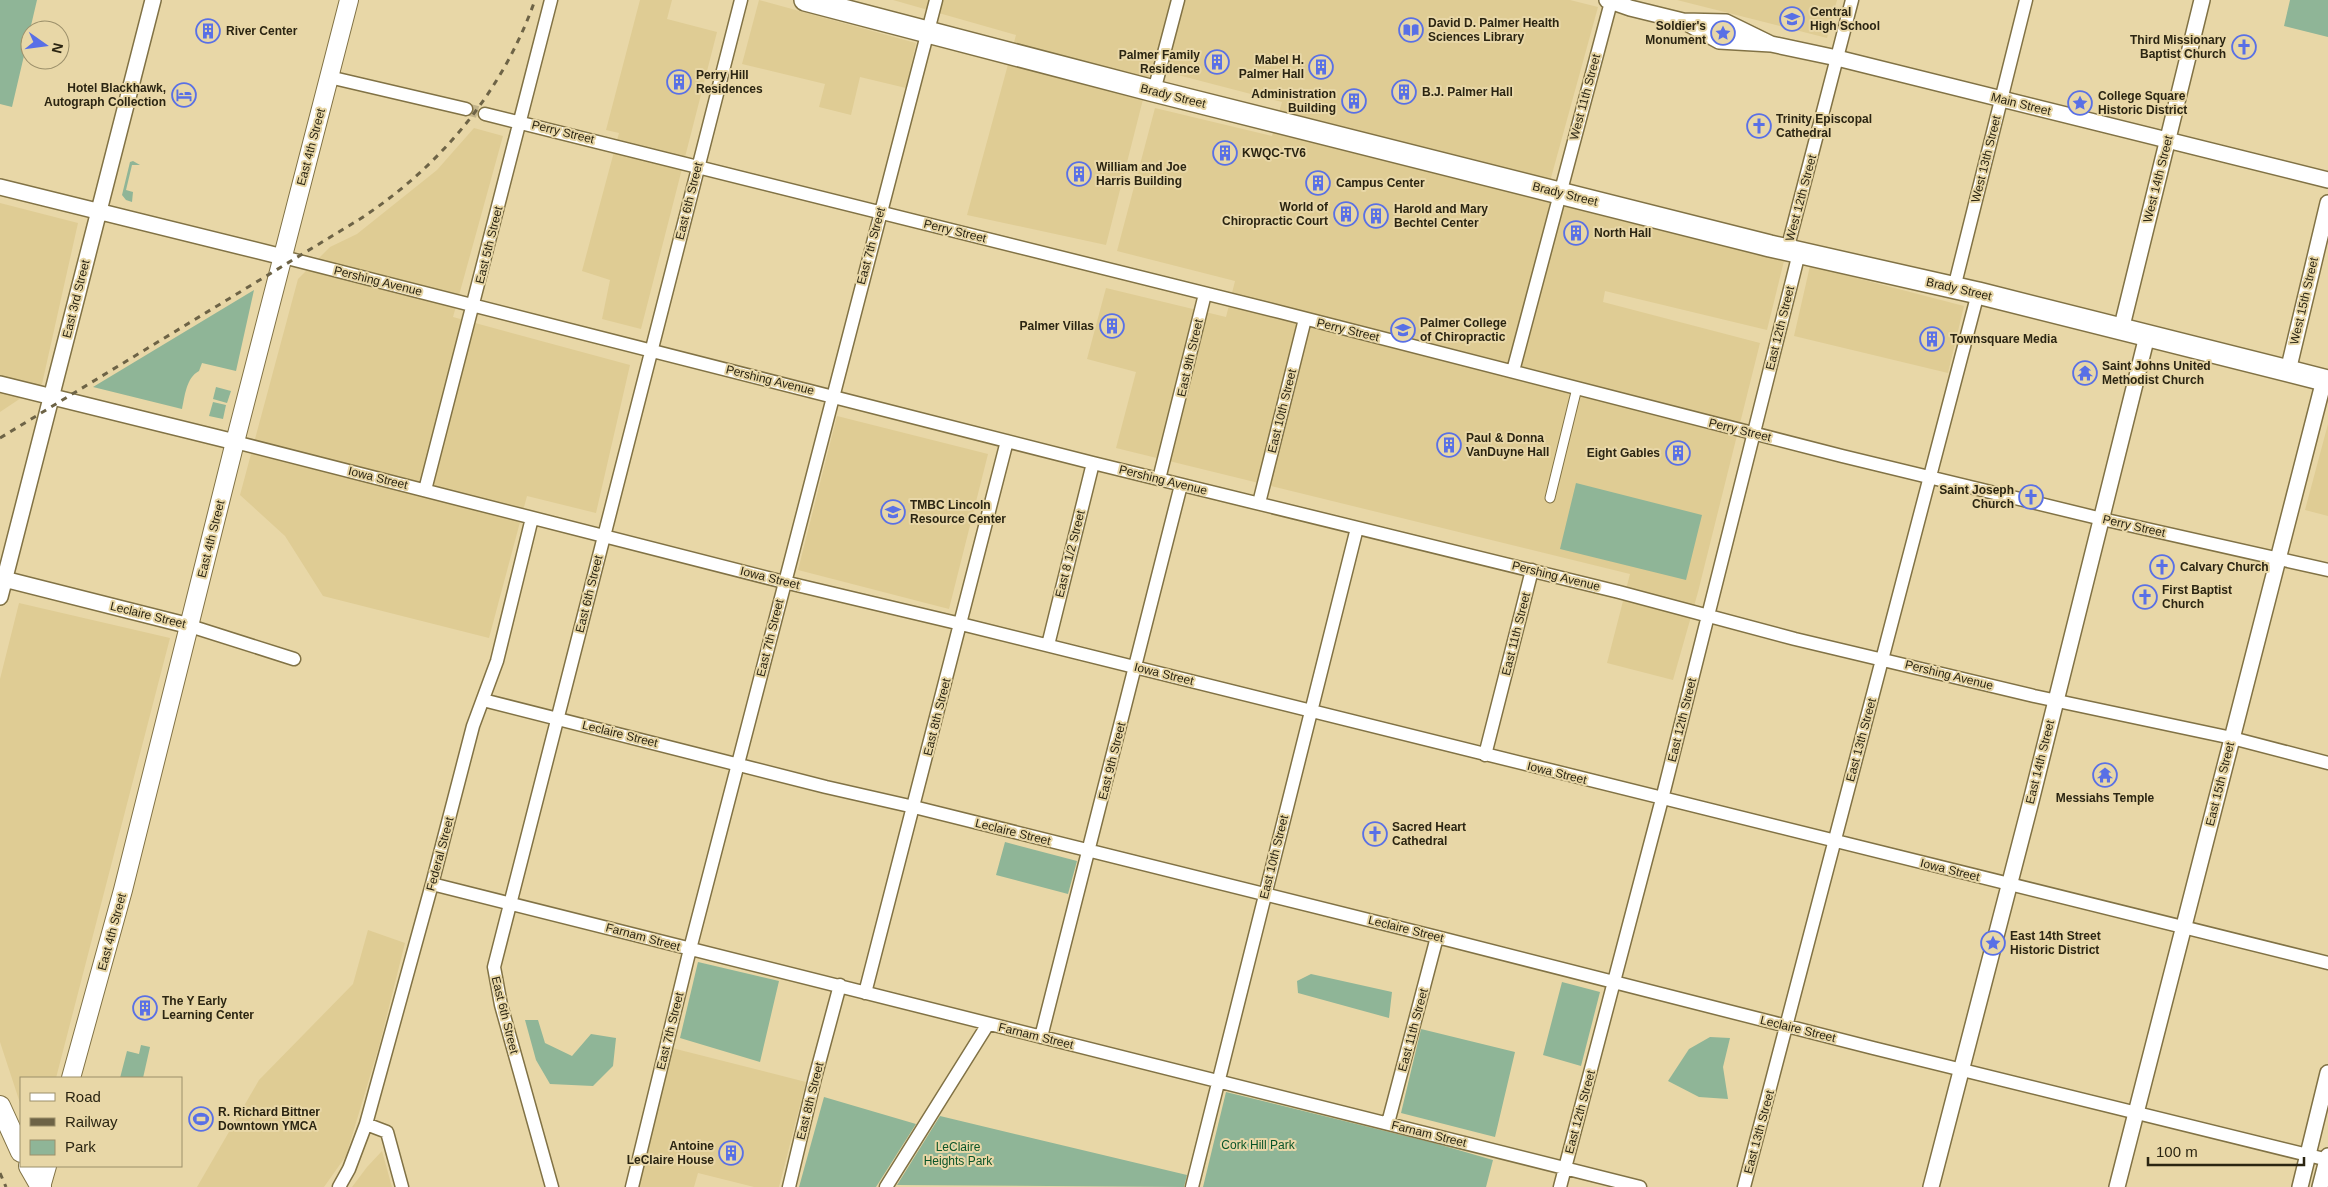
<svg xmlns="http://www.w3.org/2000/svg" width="2328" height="1187" font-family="Arial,sans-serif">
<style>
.built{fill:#dfcc94}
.green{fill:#8fb597}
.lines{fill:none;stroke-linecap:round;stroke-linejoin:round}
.minor-tunnel{stroke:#c2b389;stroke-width:12;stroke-dasharray:12 6;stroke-linecap:butt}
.pedestrian-casing{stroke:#817245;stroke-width:11}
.minor-casing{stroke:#817245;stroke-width:15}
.tertiary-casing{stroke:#817245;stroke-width:18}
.secondary-casing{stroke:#817245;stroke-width:20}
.primary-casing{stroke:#817245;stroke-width:22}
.trunk-casing{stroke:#817245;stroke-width:24}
.pedestrian{stroke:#fff;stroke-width:9}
.minor{stroke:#fff;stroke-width:12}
.tertiary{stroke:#fff;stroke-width:15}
.secondary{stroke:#fff;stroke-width:18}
.primary{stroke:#fff;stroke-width:20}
.trunk{stroke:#fff;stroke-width:21}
.rail{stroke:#6d6346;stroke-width:3;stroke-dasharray:6 6;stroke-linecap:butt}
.labels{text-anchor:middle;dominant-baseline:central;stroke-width:4;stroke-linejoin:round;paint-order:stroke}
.poi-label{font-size:12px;font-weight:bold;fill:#2b2512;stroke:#e8d7a7;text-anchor:start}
.street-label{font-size:12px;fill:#2b2512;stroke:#e8d7a7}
.park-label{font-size:12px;fill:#0a5428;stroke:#e8d7a7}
</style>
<rect width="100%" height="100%" fill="#e8d7a7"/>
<!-- built -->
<path class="built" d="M640 0H672L667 19 717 32 641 329 602 319 610 280 582 271 619 133 606 130Z
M759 0 916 43 906 88 860 77 851 115 819 107 825 84 742 64Z
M893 0H1570L1598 7 1546 196 1623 221 1784 261 1767 330 1605 291 1603 302 1760 343 1698 592 1673 680 1607 663 1630 574 1116 448 1136 372 1087 359 1106 288 1226 317 1235 281 1117 251 1155 108 1272 136 1282 102 1174 74 1152 64 1106 245 967 215 1016 35Z
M1677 0H1837L1827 38Z
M474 128 503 136 453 317 630 365 596 513 527 496 489 638 323 596 285 536 240 495 298 279 330 247 357 234 437 170Z
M0 203 78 223 42 384 0 412Z
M1810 266 1964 306 1948 373 1794 336Z
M837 416 988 454 949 609 798 570Z
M2328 424V516L2305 510Z
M19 603 170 638 56 1078H21V1106L0 1042V679Z
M368 930 405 943 380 1043 346 1156 324 1187H197L259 1080 353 984Z
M672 1048 806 1082 779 1187H754L698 1173 694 1187H637Z
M382 1151 392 1187H352L367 1167Z"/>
<!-- green -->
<path class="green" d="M0 0H37L12 107 0 104Z
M2290 0H2328V37L2284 26Z
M133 161 140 165H132L126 190 133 192 132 202 126 200 122 195 130 162Z
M254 290 236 371 202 363 199 371C186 378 185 396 182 409L93 387Z
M216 387 231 391 227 403 213 399Z
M213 402 226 405 223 419 209 416Z
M1576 483 1702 515 1686 580 1560 549Z
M1005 842 1077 861 1068 894 996 875Z
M698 962 779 981 760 1062 680 1038Z
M1311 974 1392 992 1389 1018 1298 993 1297 981Z
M1562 982 1600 992 1581 1066 1543 1055Z
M525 1020H538L545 1043 572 1056 591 1034 616 1038 613 1066 593 1086 550 1084 536 1060Z
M1421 1029 1515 1052 1495 1137 1401 1113Z
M1710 1037 1730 1038 1723 1067 1728 1099 1699 1097 1668 1081 1689 1049Z
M141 1045 150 1047 143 1078H120L127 1051 139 1054Z
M1226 1092 1434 1143 1493 1160 1486 1187H1203Z
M824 1097 916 1124 876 1187H799Z
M940 1116 1187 1175 1184 1187 897 1185Z"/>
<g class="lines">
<!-- minor-tunnel -->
<path class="minor-tunnel" d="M466 109 485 114"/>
<!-- pedestrian casing -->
<g class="pedestrian-casing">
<path id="pedestrian" d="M1550 498 1577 388"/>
</g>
<!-- minor casing -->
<g class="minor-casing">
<path id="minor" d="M329 77 466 109
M1154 91 1178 0
M485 114 1280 312 1842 456 2102 519 2328 570
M1787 250 1852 0
M283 257 1093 463 1619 592 1795 639 2034 696 2232 738 2328 763
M1954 288 2026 0
M1513 371 1611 2
M235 442 784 582 961 624 2328 963
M1159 479 1205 294
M425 490 551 0
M1259 503 1305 319
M190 626 294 659
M1048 645 1093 463
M483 700 826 787 914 807 1437 937 1873 1048 2328 1160
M1485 755 1532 570
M432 884 1640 1187
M865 993 1007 441
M1041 1037 1181 485
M1388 1123 1437 937
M366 1124 387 1132 402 1187
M339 1187 349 1169 366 1124 432 884 473 726 497 661 532 518
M552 1187 501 1005 494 967 741 0
M632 1187 690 949 936 0
M789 1187 815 1078 840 985
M886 1187 988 1024
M1192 1187 1357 528
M1560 1187 1662 799 1799 253
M1744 1187 1978 293"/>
</g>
<!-- tertiary casing -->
<g class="tertiary-casing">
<path id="tertiary" d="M1607 0 1630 8 1683 21
M1771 44 1726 22 1683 21 1719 41 1771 44 1837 58 2328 180
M0 187 283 257
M2121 330 2202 0
M2288 371 2328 203
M0 384 235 442
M0 578 190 626
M0 597 153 0
M1931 1187 2030 805 2147 336
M2117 1187 2324 380
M2300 1187 2328 1073
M2320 1187 2328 1156"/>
</g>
<!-- secondary casing -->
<g class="secondary-casing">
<path id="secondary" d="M71 1078 123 890 235 442 349 0
M41 1187 47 1166"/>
</g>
<!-- primary casing -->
<g class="primary-casing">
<path id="primary" d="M0 1106 21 1152
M29 1166 41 1187"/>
</g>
<!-- trunk casing -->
<g class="trunk-casing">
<path id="trunk" d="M805 0 1154 91 1770 246 1978 293 2328 381"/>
</g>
<!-- pedestrian -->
<use href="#pedestrian" class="pedestrian"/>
<!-- minor -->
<use href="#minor" class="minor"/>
<!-- tertiary -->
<use href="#tertiary" class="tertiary"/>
<!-- secondary -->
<use href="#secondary" class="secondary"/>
<!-- primary -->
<use href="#primary" class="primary"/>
<!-- trunk -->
<use href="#trunk" class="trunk"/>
<!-- rail -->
<path class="rail" d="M0 438 360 219C441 166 503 91 535 0
M0 1173 6 1187"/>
</g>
<!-- icons -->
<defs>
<g id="school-ring" transform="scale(1.25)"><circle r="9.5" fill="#e8d7a7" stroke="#5970e6" stroke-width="1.5"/><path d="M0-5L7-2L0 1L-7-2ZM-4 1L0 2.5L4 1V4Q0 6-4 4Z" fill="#5970e6"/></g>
<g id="library-ring" transform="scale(1.25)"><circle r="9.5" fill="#e8d7a7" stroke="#5970e6" stroke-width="1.5"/><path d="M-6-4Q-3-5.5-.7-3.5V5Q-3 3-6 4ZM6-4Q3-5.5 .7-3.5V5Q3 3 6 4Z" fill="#5970e6"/></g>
<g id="building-ring" transform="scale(1.25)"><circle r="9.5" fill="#e8d7a7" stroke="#5970e6" stroke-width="1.5"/><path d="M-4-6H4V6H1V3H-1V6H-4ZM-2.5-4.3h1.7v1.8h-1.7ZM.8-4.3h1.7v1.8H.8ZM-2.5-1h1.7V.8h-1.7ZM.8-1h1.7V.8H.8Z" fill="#5970e6"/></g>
<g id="sight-ring" transform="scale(1.25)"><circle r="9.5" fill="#e8d7a7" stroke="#5970e6" stroke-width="1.5"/><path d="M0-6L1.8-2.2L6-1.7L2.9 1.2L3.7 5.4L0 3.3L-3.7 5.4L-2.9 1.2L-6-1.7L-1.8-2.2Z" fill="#5970e6"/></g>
<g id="church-ring" transform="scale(1.25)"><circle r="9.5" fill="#e8d7a7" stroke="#5970e6" stroke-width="1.5"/><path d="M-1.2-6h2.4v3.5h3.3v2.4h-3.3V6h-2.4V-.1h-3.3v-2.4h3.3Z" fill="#5970e6"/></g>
<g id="hotel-ring" transform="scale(1.25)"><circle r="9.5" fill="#e8d7a7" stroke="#5970e6" stroke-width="1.5"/><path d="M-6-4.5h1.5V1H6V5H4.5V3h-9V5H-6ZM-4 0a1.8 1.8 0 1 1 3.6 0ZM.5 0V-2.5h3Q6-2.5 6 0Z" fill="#5970e6"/></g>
<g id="university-ring" transform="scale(1.25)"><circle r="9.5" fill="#e8d7a7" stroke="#5970e6" stroke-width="1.5"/><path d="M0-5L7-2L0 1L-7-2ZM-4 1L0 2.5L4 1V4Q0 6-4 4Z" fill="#5970e6"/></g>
<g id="temple-ring" transform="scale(1.25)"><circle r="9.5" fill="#e8d7a7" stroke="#5970e6" stroke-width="1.5"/><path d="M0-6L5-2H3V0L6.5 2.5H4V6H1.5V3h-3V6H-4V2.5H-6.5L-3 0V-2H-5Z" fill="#5970e6"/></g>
<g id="stadium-ring" transform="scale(1.25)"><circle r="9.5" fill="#e8d7a7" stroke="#5970e6" stroke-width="1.5"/><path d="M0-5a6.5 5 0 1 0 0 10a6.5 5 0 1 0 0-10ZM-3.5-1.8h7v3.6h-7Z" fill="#5970e6"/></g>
</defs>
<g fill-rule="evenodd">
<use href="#school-ring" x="1792" y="19"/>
<use href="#library-ring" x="1411" y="30"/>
<use href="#building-ring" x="208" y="31"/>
<use href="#sight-ring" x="1723" y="33"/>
<use href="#church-ring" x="2244" y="47"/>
<use href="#building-ring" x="1217" y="62"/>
<use href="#building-ring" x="1321" y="67"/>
<use href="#building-ring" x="679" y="82"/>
<use href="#building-ring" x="1404" y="92"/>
<use href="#hotel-ring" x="184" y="95"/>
<use href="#building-ring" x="1354" y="101"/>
<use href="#sight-ring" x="2080" y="103"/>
<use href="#church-ring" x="1759" y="126"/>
<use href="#building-ring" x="1225" y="153"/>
<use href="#building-ring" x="1079" y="174"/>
<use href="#building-ring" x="1318" y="183"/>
<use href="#building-ring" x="1346" y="214"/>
<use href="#building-ring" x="1376" y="216"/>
<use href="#building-ring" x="1576" y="233"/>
<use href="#building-ring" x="1112" y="326"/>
<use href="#university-ring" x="1403" y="330"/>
<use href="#building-ring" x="1932" y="339"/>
<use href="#temple-ring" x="2085" y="373"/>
<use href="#building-ring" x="1449" y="445"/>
<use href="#building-ring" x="1678" y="453"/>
<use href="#church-ring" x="2031" y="497"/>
<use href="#school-ring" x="893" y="512"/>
<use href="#church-ring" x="2162" y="567"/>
<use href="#church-ring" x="2145" y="597"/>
<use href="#temple-ring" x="2105" y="775"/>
<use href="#church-ring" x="1375" y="834"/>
<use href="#sight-ring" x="1993" y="943"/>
<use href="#building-ring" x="145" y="1008"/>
<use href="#stadium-ring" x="201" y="1119"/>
<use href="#building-ring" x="731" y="1153"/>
</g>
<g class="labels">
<!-- poi labels -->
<g class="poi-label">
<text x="1810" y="12">Central<tspan x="1810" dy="14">High School</tspan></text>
<text x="1428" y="23">David D. Palmer Health<tspan x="1428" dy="14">Sciences Library</tspan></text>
<text x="1706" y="26" text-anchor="end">Soldier's<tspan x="1706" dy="14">Monument</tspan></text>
<text x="226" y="31">River Center</text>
<text x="2226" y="40" text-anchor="end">Third Missionary<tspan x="2226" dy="14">Baptist Church</tspan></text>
<text x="1200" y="55" text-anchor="end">Palmer Family<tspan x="1200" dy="14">Residence</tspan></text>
<text x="1304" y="60" text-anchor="end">Mabel H.<tspan x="1304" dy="14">Palmer Hall</tspan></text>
<text x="696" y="75">Perry Hill<tspan x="696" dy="14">Residences</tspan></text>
<text x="166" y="88" text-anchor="end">Hotel Blackhawk,<tspan x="166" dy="14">Autograph Collection</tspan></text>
<text x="1422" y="92">B.J. Palmer Hall</text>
<text x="1336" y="94" text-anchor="end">Administration<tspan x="1336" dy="14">Building</tspan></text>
<text x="2098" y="96">College Square<tspan x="2098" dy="14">Historic District</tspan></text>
<text x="1776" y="119">Trinity Episcopal<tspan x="1776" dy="14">Cathedral</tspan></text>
<text x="1242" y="153">KWQC-TV6</text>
<text x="1096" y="167">William and Joe<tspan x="1096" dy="14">Harris Building</tspan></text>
<text x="1336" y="183">Campus Center</text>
<text x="1328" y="207" text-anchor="end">World of<tspan x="1328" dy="14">Chiropractic Court</tspan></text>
<text x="1394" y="209">Harold and Mary<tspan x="1394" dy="14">Bechtel Center</tspan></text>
<text x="1594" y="233">North Hall</text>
<text x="1420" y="323">Palmer College<tspan x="1420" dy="14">of Chiropractic</tspan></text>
<text x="1094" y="326" text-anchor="end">Palmer Villas</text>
<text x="1950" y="339">Townsquare Media</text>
<text x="2102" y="366">Saint Johns United<tspan x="2102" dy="14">Methodist Church</tspan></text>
<text x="1466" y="438">Paul &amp; Donna<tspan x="1466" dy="14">VanDuyne Hall</tspan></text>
<text x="1660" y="453" text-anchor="end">Eight Gables</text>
<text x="2014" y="490" text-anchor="end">Saint Joseph<tspan x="2014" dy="14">Church</tspan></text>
<text x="910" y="505">TMBC Lincoln<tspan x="910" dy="14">Resource Center</tspan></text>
<text x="2180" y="567">Calvary Church</text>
<text x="2162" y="590">First Baptist<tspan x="2162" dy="14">Church</tspan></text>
<text x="2105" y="798" text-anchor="middle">Messiahs Temple</text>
<text x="1392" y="827">Sacred Heart<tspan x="1392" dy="14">Cathedral</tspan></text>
<text x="2010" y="936">East 14th Street<tspan x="2010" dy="14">Historic District</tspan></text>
<text x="162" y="1001">The Y Early<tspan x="162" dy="14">Learning Center</tspan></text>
<text x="218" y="1112">R. Richard Bittner<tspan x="218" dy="14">Downtown YMCA</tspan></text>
<text x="714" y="1146" text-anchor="end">Antoine<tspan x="714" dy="14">LeClaire House</tspan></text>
</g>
<!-- street labels -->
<g class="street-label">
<text transform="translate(1173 96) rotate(14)">Brady Street</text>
<text transform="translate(1585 97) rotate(-75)">West 11th Street</text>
<text transform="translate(2021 104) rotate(14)">Main Street</text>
<text transform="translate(563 132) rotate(14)">Perry Street</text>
<text transform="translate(311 147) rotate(-75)">East 4th Street</text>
<text transform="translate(1986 159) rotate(-76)">West 13th Street</text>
<text transform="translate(2158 179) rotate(-76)">West 14th Street</text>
<text transform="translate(1565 194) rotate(14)">Brady Street</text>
<text transform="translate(1801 198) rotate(-75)">West 12th Street</text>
<text transform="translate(689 201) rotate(-76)">East 6th Street</text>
<text transform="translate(955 231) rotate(14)">Perry Street</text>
<text transform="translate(489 245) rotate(-76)">East 5th Street</text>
<text transform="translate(871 246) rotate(-75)">East 7th Street</text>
<text transform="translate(378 281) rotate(14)">Pershing Avenue</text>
<text transform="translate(1959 289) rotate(13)">Brady Street</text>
<text transform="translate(76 299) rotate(-76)">East 3rd Street</text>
<text transform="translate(2304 301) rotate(-77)">West 15th Street</text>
<text transform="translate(1780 328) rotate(-76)">East 12th Street</text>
<text transform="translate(1348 330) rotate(14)">Perry Street</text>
<text transform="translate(1190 358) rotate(-77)">East 9th Street</text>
<text transform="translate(770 380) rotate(14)">Pershing Avenue</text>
<text transform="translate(1282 411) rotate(-76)">East 10th Street</text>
<text transform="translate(1740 430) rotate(14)">Perry Street</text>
<text transform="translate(378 478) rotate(14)">Iowa Street</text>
<text transform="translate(1163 480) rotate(14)">Pershing Avenue</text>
<text transform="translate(2134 526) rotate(13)">Perry Street</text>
<text transform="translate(211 539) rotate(-76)">East 4th Street</text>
<text transform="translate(1070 554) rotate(-76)">East 8 1/2 Street</text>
<text transform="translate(1556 576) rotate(14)">Pershing Avenue</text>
<text transform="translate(770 578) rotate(14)">Iowa Street</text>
<text transform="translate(589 594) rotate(-76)">East 6th Street</text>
<text transform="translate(148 615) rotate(14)">Leclaire Street</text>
<text transform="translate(1516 634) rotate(-76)">East 11th Street</text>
<text transform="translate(770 638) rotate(-76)">East 7th Street</text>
<text transform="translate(1164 674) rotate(14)">Iowa Street</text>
<text transform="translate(1949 675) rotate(14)">Pershing Avenue</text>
<text transform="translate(937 717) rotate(-76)">East 8th Street</text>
<text transform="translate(1682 720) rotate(-76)">East 12th Street</text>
<text transform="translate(620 734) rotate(14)">Leclaire Street</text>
<text transform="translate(1861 740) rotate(-75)">East 13th Street</text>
<text transform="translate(1112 761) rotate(-76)">East 9th Street</text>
<text transform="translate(2040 762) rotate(-76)">East 14th Street</text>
<text transform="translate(1557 773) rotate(14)">Iowa Street</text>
<text transform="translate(2220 784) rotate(-76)">East 15th Street</text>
<text transform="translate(1013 832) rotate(14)">Leclaire Street</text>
<text transform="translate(440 854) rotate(-75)">Federal Street</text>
<text transform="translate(1274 857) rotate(-76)">East 10th Street</text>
<text transform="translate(1950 870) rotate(14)">Iowa Street</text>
<text transform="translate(1406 929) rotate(14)">Leclaire Street</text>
<text transform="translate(112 932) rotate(-75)">East 4th Street</text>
<text transform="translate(643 937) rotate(15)">Farnam Street</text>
<text transform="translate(505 1015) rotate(76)">East 6th Street</text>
<text transform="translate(1798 1029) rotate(14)">Leclaire Street</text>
<text transform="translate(1413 1030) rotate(-75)">East 11th Street</text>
<text transform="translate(670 1031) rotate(-76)">East 7th Street</text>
<text transform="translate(1036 1036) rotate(14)">Farnam Street</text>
<text transform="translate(810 1101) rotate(-76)">East 8th Street</text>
<text transform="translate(1580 1112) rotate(-75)">East 12th Street</text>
<text transform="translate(1759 1132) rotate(-75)">East 13th Street</text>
<text transform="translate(1429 1134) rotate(14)">Farnam Street</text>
</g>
<!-- park labels -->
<g class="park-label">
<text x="1258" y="1145">Cork Hill Park</text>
<text x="958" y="1147">LeClaire<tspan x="958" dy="14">Heights Park</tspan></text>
</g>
</g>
<!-- legend -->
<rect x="20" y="1077" width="162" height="90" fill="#e8d7a7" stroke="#9c906b"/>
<rect x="30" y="1093" width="25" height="8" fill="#ffffff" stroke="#9c906b"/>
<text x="65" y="1102" font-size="15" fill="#2b2512">Road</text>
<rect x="30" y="1118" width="25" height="8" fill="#6d6346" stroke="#9c906b"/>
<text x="65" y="1127" font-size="15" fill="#2b2512">Railway</text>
<rect x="30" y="1140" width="25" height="15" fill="#8fb597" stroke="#9c906b"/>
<text x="65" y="1152" font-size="15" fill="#2b2512">Park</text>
<!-- north arrow -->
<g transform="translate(45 45) rotate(104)"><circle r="24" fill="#e8d7a7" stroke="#9c906b"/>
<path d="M0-4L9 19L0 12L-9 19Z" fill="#5970e6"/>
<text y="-8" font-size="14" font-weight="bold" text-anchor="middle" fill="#2b2512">N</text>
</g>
<!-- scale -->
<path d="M2148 1157v8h156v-8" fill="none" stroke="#2b2512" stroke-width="2.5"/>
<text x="2156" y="1157" font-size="15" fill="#2b2512" stroke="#e8d7a7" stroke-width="4" paint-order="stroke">100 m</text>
</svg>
